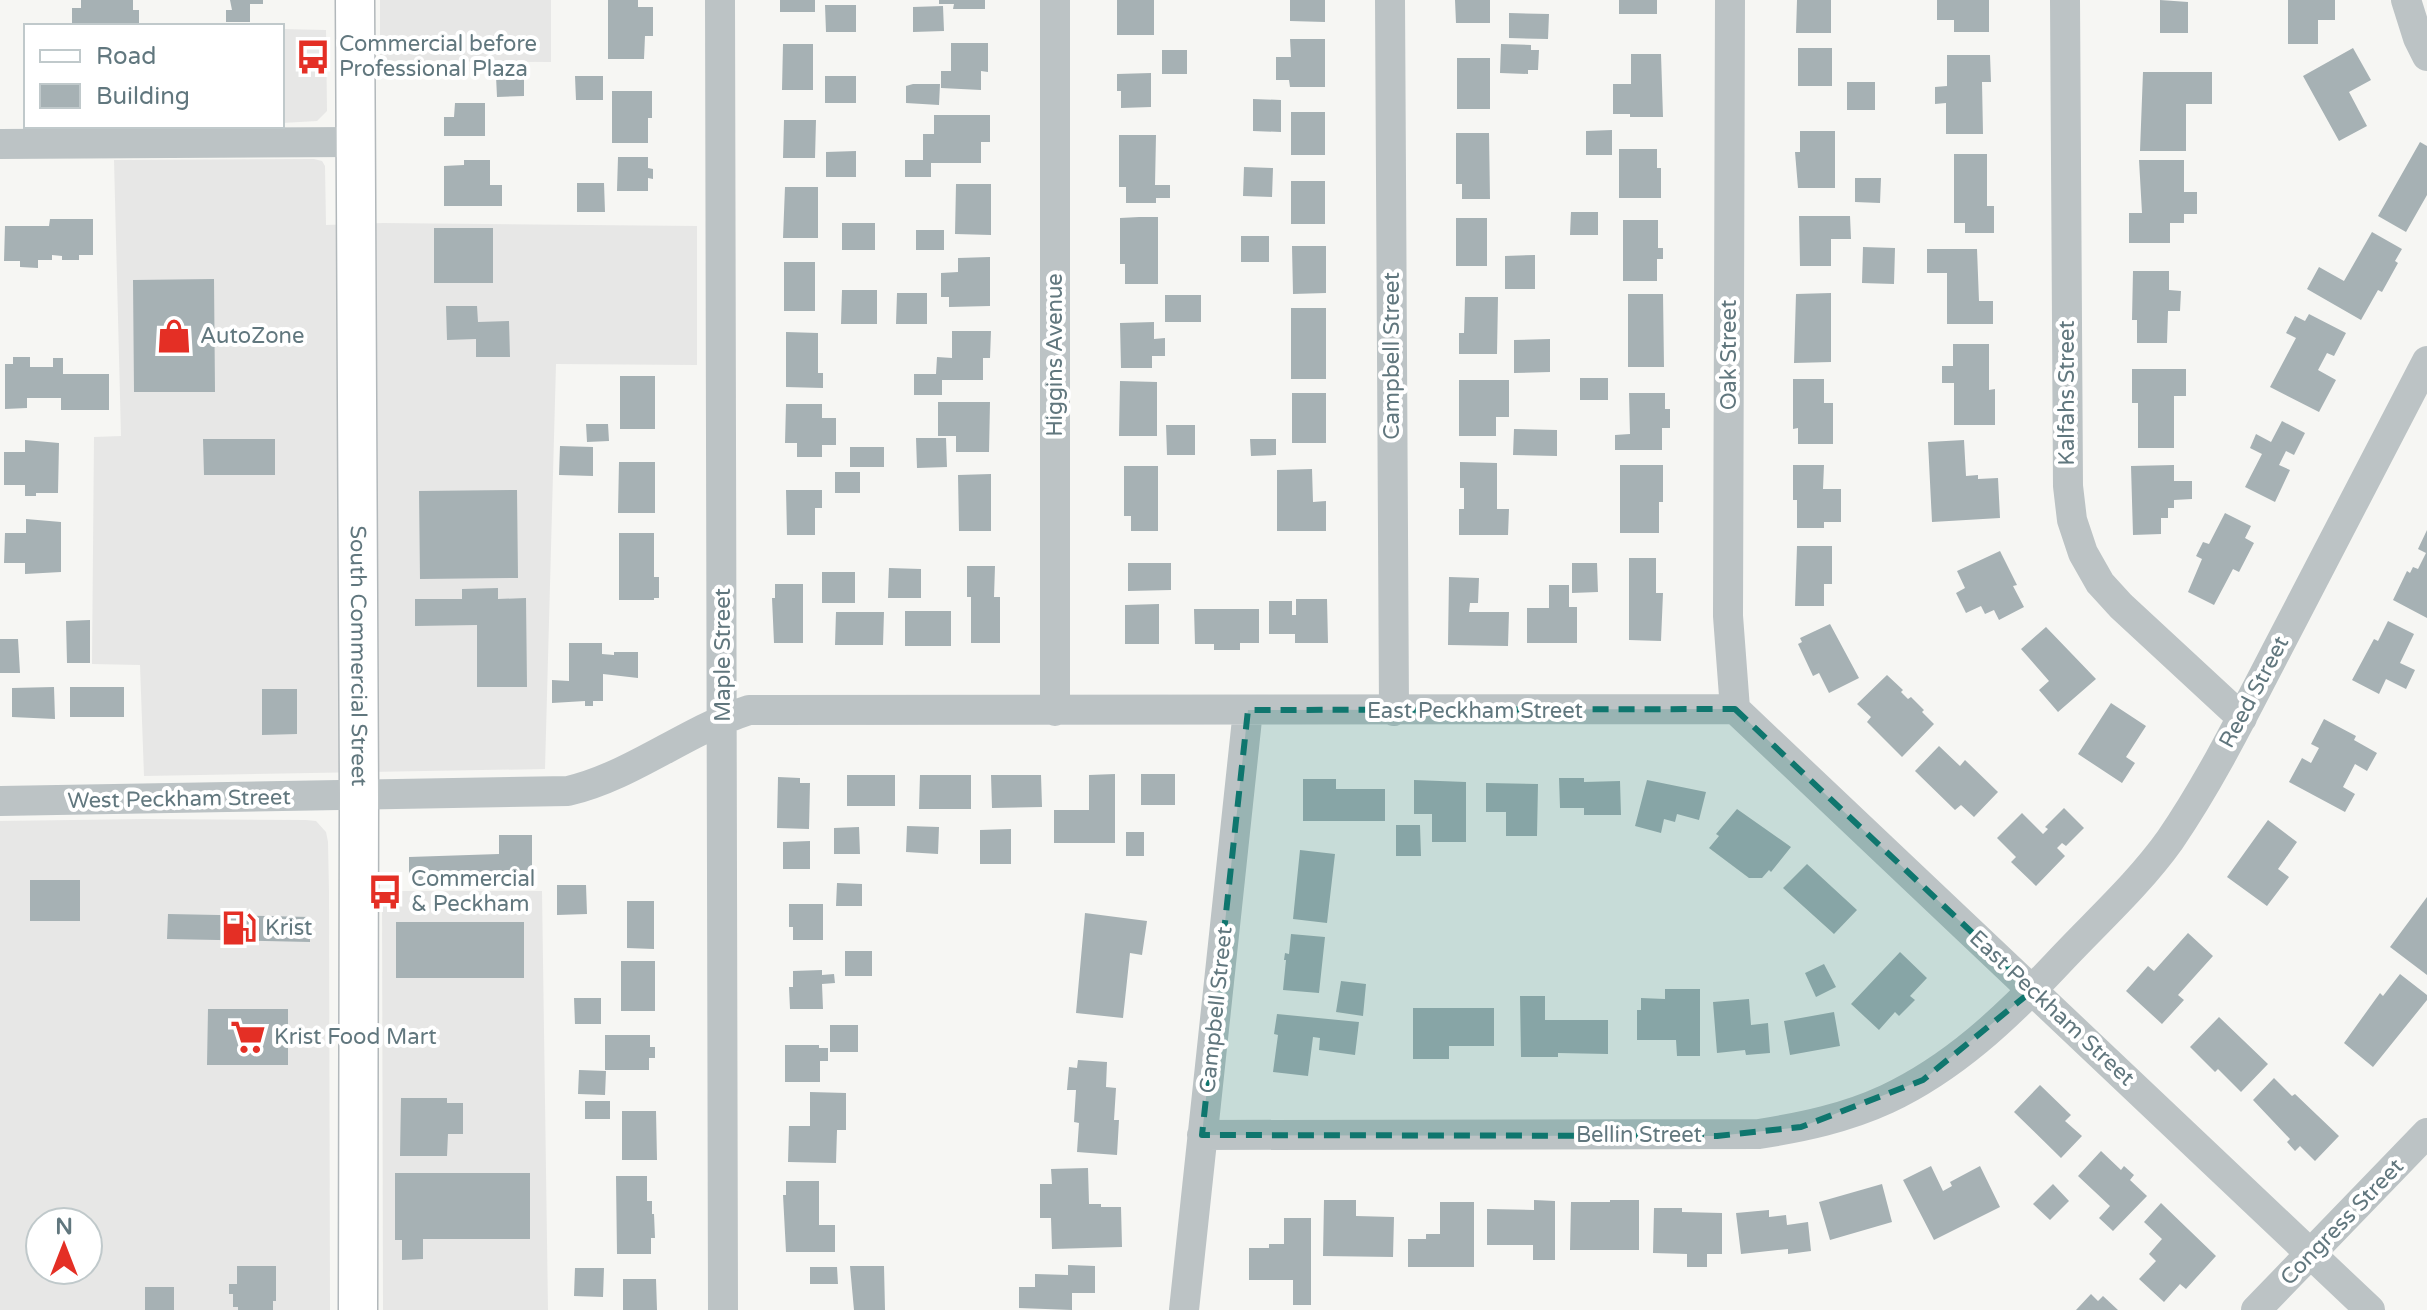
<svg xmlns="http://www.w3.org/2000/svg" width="2427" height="1310" font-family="'Varela Round',sans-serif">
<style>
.built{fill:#e7e7e6;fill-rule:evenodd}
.building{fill:#a6b1b4}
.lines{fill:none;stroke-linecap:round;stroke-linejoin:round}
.major-casing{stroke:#b2b8bb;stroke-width:41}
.minor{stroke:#bcc3c5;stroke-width:30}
.major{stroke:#fff;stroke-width:38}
.marked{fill:#0f766e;fill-opacity:0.2;stroke:#0f766e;stroke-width:6;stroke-dasharray:16 10;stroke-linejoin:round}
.labels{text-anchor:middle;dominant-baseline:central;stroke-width:8;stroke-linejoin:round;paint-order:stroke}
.poi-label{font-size:22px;fill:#61777e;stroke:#fff;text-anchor:start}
.street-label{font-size:22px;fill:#61777e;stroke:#fff}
</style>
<rect width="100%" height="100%" fill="#f6f6f3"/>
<!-- built -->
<path class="built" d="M380 0H551V62L380 61Z
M282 29 326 30 327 111 317 121 282 123Z
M314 159 322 161 325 166 326 225 383 223 697 226V365L556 364 545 769 144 776 140 665 92 664 94 437 121 436 114 160Z
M144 819 306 820 316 821 326 832 328 842 329 892 330 1310H0V821ZM40 1222H88V1270H40Z
M382 891H542L548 1310H383Z"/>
<!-- building -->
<path class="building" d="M81 0H133V10H139V26H72V8H81Z
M230 0H263V4H250V22H226V10H232Z
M608 0H638V7H653V36H645L644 59H608Z
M780 0H815V12H780Z
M939 0H985V9H953L954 4H939Z
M1117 0H1154V35H1117Z
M1290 0H1325V22L1290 21Z
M1455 0H1490V23H1456Z
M1619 0H1657V14H1619Z
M1797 0H1831V33H1796Z
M1937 0H1989V32H1954V20H1937Z
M2160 0 2188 2V33H2160Z
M2288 0H2335V20H2318V44H2288Z
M825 5H856V32H826Z
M943 6 944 31 913 32V7Z
M1509 13 1549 14 1548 39 1509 38Z
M1290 39H1325V87H1290L1289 80H1276V57H1291Z
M951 43H988V72L981 71V90L941 88V71H951Z
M783 44H813V90H782Z
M1501 44 1531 45V50H1539L1538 70H1528V74L1500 73Z
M1798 48H1832V86H1798Z
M2353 48 2371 80 2349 92 2367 126 2339 141 2303 76Z
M1162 50H1187V74H1162Z
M1631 54H1661L1663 117H1630V114H1613V84H1631Z
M1947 55H1990L1991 82H1982L1983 134H1946V103L1935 104V87L1947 86Z
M1457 58H1490V109H1457Z
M2143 72H2212V104H2186V151H2140Z
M1151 73V107L1121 108V91H1117V74Z
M524 75V96L497 97 496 76Z
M575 76H603V100H576Z
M825 76H856V103H825Z
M1847 82H1875V110H1847Z
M913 84H940L939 105 906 103V86Z
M612 91H652V118H648V143H612Z
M1253 99 1281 100V132L1253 131Z
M455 103H485V136H444V117H454Z
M1291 112H1325V155H1291Z
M934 115H990V142H981V163H931V177H905V160H923V134H934Z
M784 120H816L815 158H783Z
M1612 130V155H1586V131Z
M1800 131H1835V188H1798L1795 152H1800Z
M1456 133H1489L1490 199H1462V184H1456Z
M1119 135H1156L1155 185H1170V198H1156V203H1126V187H1119Z
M2420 142 2427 146V195L2406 232 2378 216Z
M1619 149H1657V168H1661V198H1619Z
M856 151V177H826V152Z
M1954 154H1987V206H1994V233H1965V223H1954Z
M618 157H648V168L653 169V179L648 178V191H617Z
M464 160H490V185H502V206H444V166L464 165Z
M2139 160H2184V192H2197V214H2184V223H2170V243H2129V213H2142Z
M1244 167 1273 168 1272 197 1243 196Z
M1855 178H1881L1880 203 1855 202Z
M1291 181H1325V224H1291Z
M577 183H604L605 212H577Z
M956 184H991V235L955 234Z
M785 187H818V238H783Z
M1571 212H1598V235H1570Z
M1799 216H1850L1851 239H1831V266H1800Z
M1139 217H1158V284H1125V264H1120V218Z
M1456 218H1487V266H1456Z
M50 219H93V255H79V260H62V256L52 255V260H38V268L20 267V261H4L5 226H49Z
M1623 220H1658V248H1663V259H1657V281H1623Z
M842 223H875V250H842Z
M434 228H493V283H434Z
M916 230H944V250H916Z
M2372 232 2402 249 2395 261 2398 263 2382 292 2378 290 2361 320 2307 289 2319 267 2344 281Z
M1241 236H1269V262H1241Z
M1292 246H1326V293L1293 294Z
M1863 247 1895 248 1894 284 1862 283Z
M1927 249H1977L1979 301H1993V324H1947V273H1927Z
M1535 255V289H1505V256Z
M990 257V306L949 307V297H941V273L958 272V258Z
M784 262H815V311H784Z
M2133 271H2169V290L2181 291 2180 311H2168L2167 343H2137V320H2132Z
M214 279 215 392H134L133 280Z
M842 290H877V324H841Z
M897 293H927V324H896Z
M1831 293V362L1794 363 1796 294Z
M1628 294H1663L1664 367H1628Z
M1165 295H1201V322H1165Z
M1465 297H1498L1497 354H1459V333H1464Z
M446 306H477L478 322 509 321 510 357H476V339L447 340Z
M1291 308H1326V379H1291Z
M2309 314 2346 333 2334 356 2327 353 2318 370 2336 380 2319 412 2270 387 2296 338 2286 333 2295 316 2305 321Z
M1154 322V339L1165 338V356H1152V368H1121L1120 323Z
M952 331H991L990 358H983V380H942V395H914V374H936L937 357 952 358Z
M786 332 818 333V373H823V388L786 387Z
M1550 339V372L1514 373V340Z
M1953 344H1989V390L1995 389V425H1954V383H1942V366H1953Z
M13 357H30V367H53V358H63V374H109V410H61V398H27V408L5 409V364H13Z
M2132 369H2186V396H2174V448H2138V403H2132Z
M620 376H655V429H620Z
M1580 378H1608V400H1580Z
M1793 379H1824V403H1833V444H1798V428L1793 429Z
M1459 380H1509V417H1496V436H1459Z
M1120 381 1157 382V436H1119Z
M1292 393H1326V443H1292Z
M1629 393H1665V409H1670V428H1662V450H1615V435L1630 434Z
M938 402H990L989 452H956V436H938Z
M786 404H822V418H836V445H822V457H797V443H785Z
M2282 421 2305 433 2294 455 2286 451 2279 465 2290 470 2275 502 2245 487 2262 454 2250 448 2256 434 2271 442Z
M586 424H608L609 441 587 442Z
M1166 425H1195V455H1167Z
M1514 429 1557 430V456L1513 455Z
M916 438H946L947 467 917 468Z
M203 439H275V475H204Z
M1250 439H1276V455L1251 456Z
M25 440 59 443 58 493H36V496H25V485H4V452H25Z
M1964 440 1966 476 1978 475V479L1998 478 2000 518 1932 522 1928 442Z
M560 446 593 447V476L559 475Z
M850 447H884V467H850Z
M619 462H655V513H618Z
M1460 462 1497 463V509H1509L1508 535H1459V509H1464V488H1460Z
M1620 465H1663V502H1659V533H1620Z
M1793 465H1824L1823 489H1841V522H1824V528H1797V500H1793Z
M2174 465V481H2192V499L2174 500V508H2168V518H2161V534L2133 535 2131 466Z
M1124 466H1158V531H1131V516H1124Z
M1312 469 1313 502 1326 501V531H1277V470Z
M835 472H860V493H835Z
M991 474V531H959L958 475Z
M517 490 518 578 420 579 419 491Z
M786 490H822V508H815V535H787Z
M2225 513 2251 526 2245 538 2254 543 2239 572 2233 569 2214 605 2188 592 2202 559 2196 556 2203 542 2209 544Z
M26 519 61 522V572L25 574V563H4L5 533H26Z
M2427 530V618L2393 600 2407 571 2410 573 2413 567 2418 569 2426 553 2418 549Z
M619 533H654V577H659V598H654V600H619Z
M1797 546H1832V584H1824V606H1795Z
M2000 551 2017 585 2013 586 2024 607 1999 620 1994 610 1985 614 1981 606 1966 613 1956 593 1965 588 1957 571Z
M1629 558H1656V593H1663L1661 641 1629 640Z
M1128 563H1171V590L1128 591Z
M1572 563H1597L1598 592 1572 593Z
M967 566H995L994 597H1000V643H971V597H967Z
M889 568 921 569V598H888Z
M822 572H855V603H822Z
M1449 577 1479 578 1478 603H1470L1469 612H1509L1508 646 1448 645Z
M775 584H803V643H774L772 598H775Z
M1549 585H1569V607H1577V643H1527V608H1549Z
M498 588V599L526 598 527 687H477V625L415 626V599H462V589Z
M1296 599H1327L1328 643H1295V634H1269V601H1292V615H1296Z
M1159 604V644H1125V605Z
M1194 609H1259V643H1240V650H1214V644H1195Z
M905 611H951V646H905Z
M836 612H884L883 645H835Z
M90 620V663H67L66 621Z
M2388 621 2414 634 2400 663 2415 670 2406 689 2386 679 2379 694 2352 680 2374 639 2378 641Z
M1830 624 1859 678 1829 693 1819 673 1813 676 1798 644 1802 642 1800 638Z
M2046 627 2096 679 2058 712 2039 690 2049 681 2021 649Z
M0 639H18L20 673H0Z
M569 643H602V654L614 655V652H638V678L603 674V701H593V706H585V701L552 703V680L569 681Z
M1887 675 1903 690 1901 692 1908 699 1911 697 1924 710 1922 712 1934 724 1902 757 1867 722 1871 717 1857 704Z
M54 687 55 719 12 717V688Z
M70 687H124V717H70Z
M262 689H297V734L262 735Z
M2111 703 2146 726 2126 757 2135 763 2122 783 2078 754Z
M2324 719 2356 736 2354 740 2377 753 2367 771 2355 764 2343 787 2355 794 2345 812 2289 782 2302 758 2311 763 2319 748 2311 744Z
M1939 746 1960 766 1965 760 1998 792 1974 817 1961 805 1955 810 1915 771Z
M1115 774V843H1054V810H1089V775Z
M1141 774H1175V805H1141Z
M847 775H895V806H847Z
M920 775H971V809H919Z
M991 775H1041L1042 807 992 808Z
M778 777 800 778V783H810L809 829 777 828Z
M1559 778H1584V782L1620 781 1621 815H1584V808H1560Z
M1303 779H1336V789H1385V821H1303Z
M1414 780 1466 782V842H1432V814H1414Z
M1647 780 1706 792 1699 820 1677 814 1675 822 1664 819 1661 833 1635 826Z
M1486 783 1538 784 1537 836H1506V812H1486Z
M2064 808 2084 828 2066 846 2062 843 2057 848 2065 856 2036 886 2011 862 2016 857 1997 838 2022 813 2043 834 2048 829 2045 827Z
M1737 809 1791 847 1771 872 1769 870 1762 878H1749L1709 848 1719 836 1716 834Z
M2268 820 2297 842 2278 869 2289 877 2267 906 2227 877Z
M1396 825H1420L1421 856H1396Z
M907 826 939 827 938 854 906 852Z
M859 827 860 854H834V828Z
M1011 829V864H980V830Z
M1126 832H1144V856H1126Z
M499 835H532V881L409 882V857L499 854Z
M810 841V869H783V842Z
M1300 850 1335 854 1327 923 1293 919Z
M1807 864 1857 910 1834 934 1783 888Z
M30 880H80V921H30Z
M837 883 862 884V906H836Z
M557 885H586L587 914 557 915Z
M2427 897V975L2390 947Z
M627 901H654V949L627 948Z
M789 904H823V940H793V927H789Z
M1085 913 1147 921 1142 955 1130 953 1123 1018 1076 1013Z
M168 914 310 917V942L167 939Z
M396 922H524V978H396Z
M2188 933 2213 956 2178 995 2184 1000 2162 1024 2126 991 2148 966 2154 971Z
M1291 934 1325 937 1319 993 1283 990 1286 960H1284L1285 953 1289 954Z
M845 951H872V976H845Z
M1900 952 1927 978 1910 996 1915 1000 1899 1016 1895 1012 1879 1030 1851 1004Z
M621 961H655V1011H621Z
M1824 964 1836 987 1816 997 1805 973Z
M822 970V975L834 974 835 983 822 984 823 1009H790L789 987H793V971Z
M2400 974 2427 995V1000L2373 1067 2344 1043 2380 993 2383 996Z
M1341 981 1366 984 1363 1016 1336 1012Z
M1665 989H1700V1056H1677L1676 1040H1637V1010H1641V998L1665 999Z
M1520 996H1545V1020H1608V1054L1558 1053V1057H1521Z
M574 998H601V1024H575Z
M1749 999 1751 1025 1768 1023 1770 1053 1746 1055 1745 1050 1717 1053 1713 1002Z
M1413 1008H1494V1046H1449V1059H1413Z
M208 1009H288V1065H207Z
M1834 1012 1840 1046 1790 1055 1784 1021Z
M1277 1014 1359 1022 1355 1055 1319 1050 1320 1038 1313 1037 1308 1076 1273 1072 1278 1035 1274 1034Z
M2219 1017 2268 1064 2241 1092 2218 1069 2215 1072 2190 1047Z
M830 1025H858V1052H830Z
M605 1035H650V1047H655V1058H649V1070H605Z
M785 1045H819V1048H828V1061H820V1082H785Z
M1078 1060 1107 1062 1106 1087 1116 1088 1114 1120H1119L1117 1155 1077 1152 1079 1123 1074 1122 1076 1090H1067L1069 1067 1077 1068Z
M579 1070 606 1071 605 1095 578 1094Z
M2274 1078 2292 1096 2295 1094 2339 1136 2315 1161 2300 1146 2295 1151 2287 1142 2290 1139 2253 1100Z
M2040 1085 2071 1115 2065 1121 2082 1136 2061 1158 2014 1112Z
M810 1092 846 1093V1130H837L836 1163 788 1162 789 1126H810Z
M401 1098H447V1103H463V1134H448L447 1156H400Z
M585 1101H610V1119H585Z
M622 1111H656L657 1160H622Z
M2101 1151 2121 1170 2124 1166 2134 1175 2130 1180 2147 1196 2113 1231 2099 1218 2110 1206 2078 1176Z
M1931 1166 1943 1191 1952 1186 1950 1182 1980 1166 2000 1207 1934 1240 1903 1180Z
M1088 1168 1089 1204H1101V1207H1121L1122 1247 1052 1249 1051 1218H1040V1184H1052L1051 1169Z
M395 1173H530V1239H423V1259L402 1260V1240H395Z
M616 1176H647V1201H652V1214H654L655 1238H651V1254H617Z
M786 1181H819V1225H835V1252H786L783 1195H786Z
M1882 1184 1892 1222 1830 1240 1819 1202Z
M2053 1184 2069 1201 2050 1220 2033 1204Z
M1324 1200H1356V1216L1394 1217 1393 1257 1323 1256Z
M1534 1200 1555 1201V1260H1533V1245H1487V1209L1534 1210Z
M1610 1200H1639V1250H1570L1571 1202H1610Z
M1440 1202H1474V1267H1408V1239H1426V1234H1440Z
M2161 1203 2216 1256 2186 1289 2180 1284 2164 1302 2139 1279 2156 1261 2149 1254 2162 1239 2144 1222Z
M1654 1208H1682V1212L1722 1213V1254H1707V1267H1687V1254L1653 1253Z
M1769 1210V1217L1786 1215 1787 1225 1808 1222 1811 1251 1788 1254V1249L1741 1254 1736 1213Z
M1284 1218H1311V1305H1293V1280H1249V1248H1269V1244H1284Z
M1068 1265 1095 1266V1293H1072V1310L1019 1308V1287H1035V1274L1068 1275Z
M237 1266H276V1301H273V1310H238V1307H233V1294H229V1284H237Z
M850 1266H884L885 1310H854Z
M810 1267H837L838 1284H810Z
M575 1268H604L603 1297 574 1296Z
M623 1279H656L657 1310H623Z
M145 1287H174V1310H145Z
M2091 1294 2098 1301 2103 1296 2118 1310H2076Z"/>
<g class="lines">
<!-- major casing -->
<g class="major-casing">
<g id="major">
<path id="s1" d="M355 0 359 796 358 1310"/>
</g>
</g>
<!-- minor -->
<path class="minor" d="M720 0 723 1310
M1055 0V711
M1390 0 1394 711
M1730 0 1728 616 1735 709
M2065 0 2068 486 2072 520 2083 553 2100 583 2121 606 2242 718
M2406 0 2418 38 2427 56
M0 144 355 142
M0 801 568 791C632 776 685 731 749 710L1735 709 2370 1310
M1202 1135 1759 1134C1803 1127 1846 1118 1887 1099 1953 1068 2006 1018 2056 965 2094 924 2138 885 2170 840 2213 777 2247 707 2282 640 2330 547 2379 454 2427 361
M1184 1310 1248 710
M2256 1310 2427 1133"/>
<!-- major -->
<use href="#major" class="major"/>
</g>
<!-- marked area -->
<path class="marked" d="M1735 709 2033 990 1923 1080 1801 1127 1717 1136 1202 1135 1248 710Z"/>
<!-- icons -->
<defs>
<g id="bus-bare" transform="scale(2.76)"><path d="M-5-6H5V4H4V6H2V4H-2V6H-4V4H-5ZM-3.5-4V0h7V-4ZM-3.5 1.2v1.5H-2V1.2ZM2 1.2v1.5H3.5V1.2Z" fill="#e42f25" stroke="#fff" stroke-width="2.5" paint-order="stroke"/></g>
<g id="shop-bare" transform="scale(2.76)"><path d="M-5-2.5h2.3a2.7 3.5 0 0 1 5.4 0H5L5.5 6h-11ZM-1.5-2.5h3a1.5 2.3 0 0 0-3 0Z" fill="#e42f25" stroke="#fff" stroke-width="2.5" paint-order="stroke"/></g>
<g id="fuel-bare" transform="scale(2.76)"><path d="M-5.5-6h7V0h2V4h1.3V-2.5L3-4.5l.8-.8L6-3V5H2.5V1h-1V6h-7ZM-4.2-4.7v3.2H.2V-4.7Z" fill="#e42f25" stroke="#fff" stroke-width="2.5" paint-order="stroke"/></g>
<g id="supermarket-bare" transform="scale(2.76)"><path d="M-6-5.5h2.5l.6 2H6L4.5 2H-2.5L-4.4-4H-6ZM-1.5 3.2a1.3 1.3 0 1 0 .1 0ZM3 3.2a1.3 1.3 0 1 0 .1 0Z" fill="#e42f25" stroke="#fff" stroke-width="2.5" paint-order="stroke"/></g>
</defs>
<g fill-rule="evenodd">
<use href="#bus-bare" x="313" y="57"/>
<use href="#shop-bare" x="174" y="336"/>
<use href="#bus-bare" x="385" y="892"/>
<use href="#fuel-bare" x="239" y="928"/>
<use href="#supermarket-bare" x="248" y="1037"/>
</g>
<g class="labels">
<!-- poi labels -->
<g class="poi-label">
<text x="339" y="44">Commercial before<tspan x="339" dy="25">Professional Plaza</tspan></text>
<text x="200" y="336">AutoZone</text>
<text x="411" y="879">Commercial<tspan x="411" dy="25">&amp; Peckham</tspan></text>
<text x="265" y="928">Krist</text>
<text x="274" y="1037">Krist Food Mart</text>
</g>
<!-- street labels -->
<g class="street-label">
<text transform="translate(1055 355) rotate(-90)">Higgins Avenue</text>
<text transform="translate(1729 355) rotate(-90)">Oak Street</text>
<text transform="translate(1392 356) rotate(-90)">Campbell Street</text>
<text transform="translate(2067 393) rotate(-90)">Kalfahs Street</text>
<text stroke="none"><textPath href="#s1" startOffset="656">South Commercial Street</textPath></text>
<text transform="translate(723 655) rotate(-90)">Maple Street</text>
<text transform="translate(2254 692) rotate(-62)">Reed Street</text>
<text x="1475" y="711">East Peckham Street</text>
<text transform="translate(179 799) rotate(-1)">West Peckham Street</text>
<text transform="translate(2052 1008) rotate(43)">East Peckham Street</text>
<text transform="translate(1216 1010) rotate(-84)">Campbell Street</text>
<text x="1639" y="1135">Bellin Street</text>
<text transform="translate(2342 1222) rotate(-46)">Congress Street</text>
</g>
</g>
<!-- legend -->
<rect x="24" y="24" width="260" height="104" fill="#ffffff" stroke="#c0c9cb" stroke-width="2"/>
<rect x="40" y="50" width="40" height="12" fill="#ffffff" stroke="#c0c9cb" stroke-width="2"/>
<text x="96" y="64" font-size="24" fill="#61777e">Road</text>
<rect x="40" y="84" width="40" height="24" fill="#a6b1b4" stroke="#c0c9cb" stroke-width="2"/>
<text x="96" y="104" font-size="24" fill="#61777e">Building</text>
<!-- north arrow -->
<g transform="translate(64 1246)"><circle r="38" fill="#ffffff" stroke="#c0c9cb" stroke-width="2"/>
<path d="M0-6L14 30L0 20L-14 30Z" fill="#e42f25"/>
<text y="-12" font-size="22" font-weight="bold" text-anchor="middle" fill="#61777e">N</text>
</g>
</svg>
